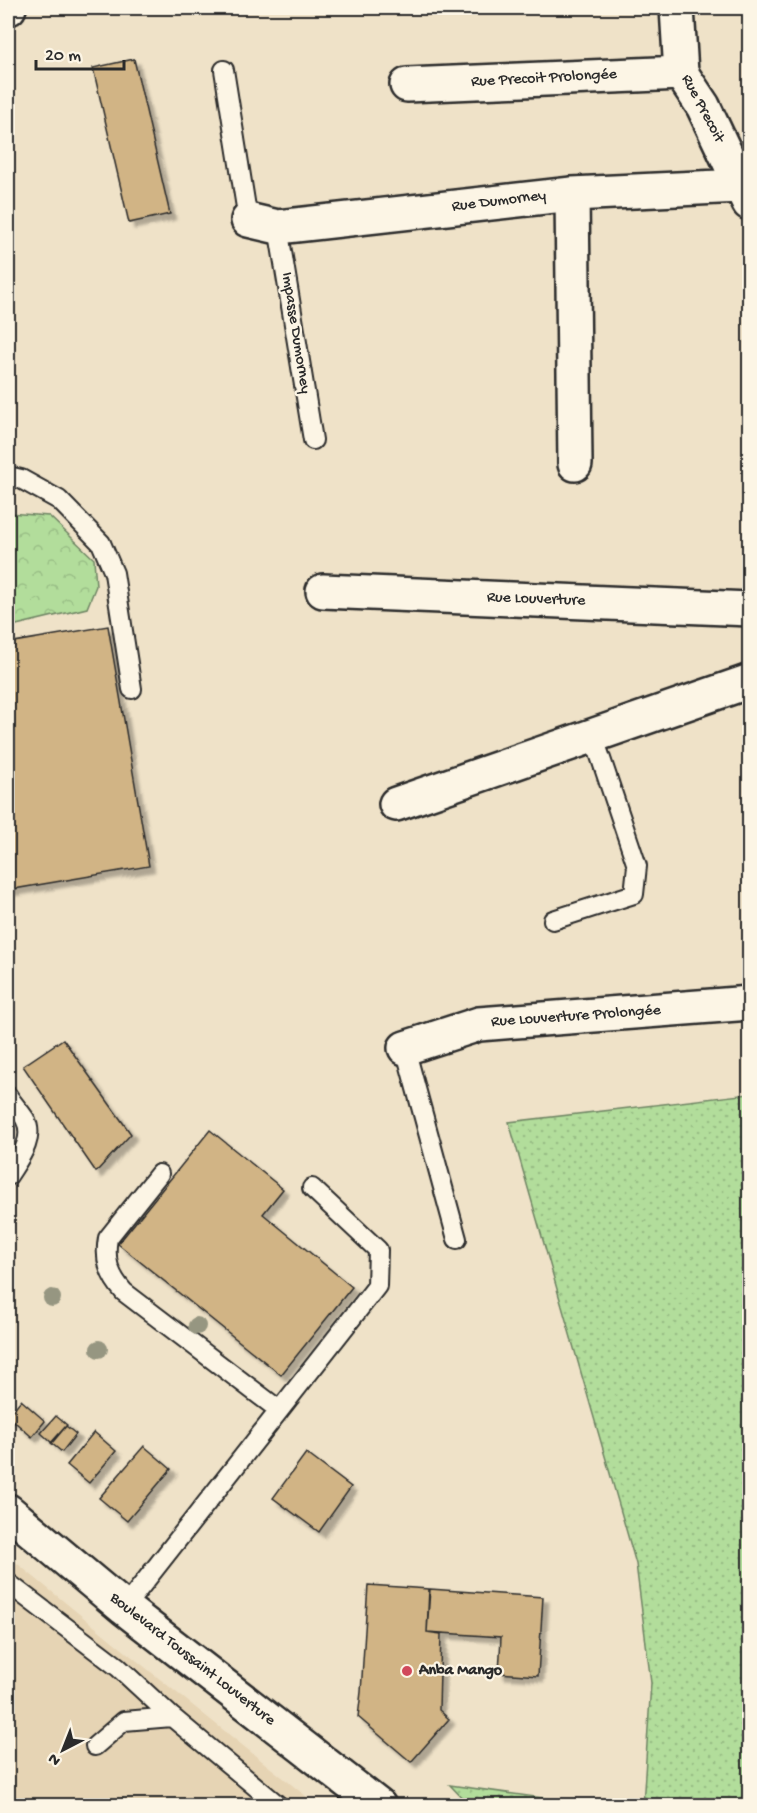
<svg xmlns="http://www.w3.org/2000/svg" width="757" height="1813" font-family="'Gochi Hand',sans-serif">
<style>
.built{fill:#e6d4b4}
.grass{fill:url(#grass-dots);stroke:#6e8463;stroke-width:1.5}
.forest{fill:url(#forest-crowns);stroke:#6e8463;stroke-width:1.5}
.building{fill:#d1b485;stroke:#2b2b2b;stroke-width:1.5;filter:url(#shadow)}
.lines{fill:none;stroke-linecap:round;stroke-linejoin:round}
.lane-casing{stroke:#2b2b2b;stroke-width:22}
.street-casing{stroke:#2b2b2b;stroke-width:38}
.secondary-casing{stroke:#2b2b2b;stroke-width:38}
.lane{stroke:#fcf5e5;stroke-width:18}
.street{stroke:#fcf5e5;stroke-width:33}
.secondary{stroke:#fcf5e5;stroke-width:33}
.tree{fill:#969681}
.poi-dot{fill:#d1495b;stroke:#fcf5e5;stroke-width:2}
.labels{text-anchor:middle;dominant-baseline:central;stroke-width:4.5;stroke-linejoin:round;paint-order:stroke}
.street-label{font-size:16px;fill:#2b2b2b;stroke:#fcf5e5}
.poi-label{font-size:16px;font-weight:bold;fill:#2b2b2b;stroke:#fcf5e5;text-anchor:start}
</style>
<defs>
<pattern id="grass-dots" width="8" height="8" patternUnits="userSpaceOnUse" patternTransform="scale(1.5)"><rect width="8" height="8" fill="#b2dd9b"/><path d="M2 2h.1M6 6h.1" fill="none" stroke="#99be86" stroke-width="1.8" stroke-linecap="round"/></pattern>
<pattern id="forest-crowns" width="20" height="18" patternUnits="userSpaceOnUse" patternTransform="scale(1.5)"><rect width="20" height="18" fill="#b2dd9b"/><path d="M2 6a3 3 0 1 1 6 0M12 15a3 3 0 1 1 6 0" fill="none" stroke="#99be86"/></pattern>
<filter id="shadow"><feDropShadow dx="5.5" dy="5.5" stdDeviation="1.5" flood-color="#0004"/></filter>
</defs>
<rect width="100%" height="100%" fill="#efe2c8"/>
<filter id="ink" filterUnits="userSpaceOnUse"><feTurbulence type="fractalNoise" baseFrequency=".0167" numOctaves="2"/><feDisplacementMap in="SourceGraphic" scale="12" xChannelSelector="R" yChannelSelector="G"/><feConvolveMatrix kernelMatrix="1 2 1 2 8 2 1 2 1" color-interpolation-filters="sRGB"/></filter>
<g filter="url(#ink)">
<!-- built -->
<path class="built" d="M8 1556 121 1648 317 1805H8Z"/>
<!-- grass -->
<path class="grass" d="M749 1094V1805H643L651 1683 636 1564 509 1122Z
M450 1785 593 1805H469Z"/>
<!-- forest -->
<path class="forest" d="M8 513 49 516 94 559 96 586 87 608 8 627Z"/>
<!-- building -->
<path class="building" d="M134 59 170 214 129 223 93 68Z
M108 626 149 866 8 890V643Z
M63 1039 131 1134 96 1172 23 1066Z
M210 1130 283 1189 263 1214 352 1287 281 1375 118 1244Z
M21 1400 45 1421 32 1437 8 1416Z
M56 1416 67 1425 52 1443 41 1433Z
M66 1426 76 1434 62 1452 51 1443Z
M94 1432 116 1451 89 1483 67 1465Z
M144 1446 171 1469 127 1521 99 1498Z
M306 1453 351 1487 319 1532 273 1498Z
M368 1585 429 1589 427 1632 441 1634 439 1710 449 1719 411 1762 358 1717 361 1692Z
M430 1589 543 1597 538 1676 499 1673 501 1637 427 1632Z"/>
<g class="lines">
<!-- lane casing -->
<g class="lane-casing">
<path id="lane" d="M224 70 248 220
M278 227 313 440
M8 476 21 479 59 500 101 543 114 573 132 689
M553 920 634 894 637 866 593 735
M405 1048 457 1239
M8 1096C13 1104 20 1111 25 1119 36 1139 18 1160 8 1176
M159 1174 108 1238C104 1260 109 1275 124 1292L279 1410
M8 1583 118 1667 172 1717
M124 1608 377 1286 378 1250 312 1188
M95 1746 124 1721 172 1717 279 1806"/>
</g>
<!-- street casing -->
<g class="street-casing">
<path id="street" d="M8 8H9
M677 8 681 73 703 106 749 203
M407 85 681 73
M572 194 575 464
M248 220 278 227 572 194 740 186 750 182
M323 591 750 609
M396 804 750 681
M405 1048 479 1024 750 1003"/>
</g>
<!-- secondary casing -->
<g class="secondary-casing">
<path id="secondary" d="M8 1511 124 1608 379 1806"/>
</g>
<!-- lane -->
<use href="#lane" class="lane"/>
<!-- street -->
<use href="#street" class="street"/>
<!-- secondary -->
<use href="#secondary" class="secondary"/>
</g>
<!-- trees -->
<g class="tree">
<circle cx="52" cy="1298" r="9"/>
<circle cx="197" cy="1326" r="9"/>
<circle cx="99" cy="1349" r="9"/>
</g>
</g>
<!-- markers -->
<circle class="poi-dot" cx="407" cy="1671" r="6"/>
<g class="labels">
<!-- street labels -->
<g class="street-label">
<text transform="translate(544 79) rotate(-3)">Rue Precoit Prolongée</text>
<text transform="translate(702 109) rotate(62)">Rue Precoit</text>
<text transform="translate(499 202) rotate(-7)">Rue Dumorney</text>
<text transform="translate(295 333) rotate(81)">Impasse Dumorney</text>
<text transform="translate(536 600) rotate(2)">Rue Louverture</text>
<text transform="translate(576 1017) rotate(-4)">Rue Louverture Prolongée</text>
<text transform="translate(192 1660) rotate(38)">Boulevard Toussaint Louverture</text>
</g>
<!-- poi labels -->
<g class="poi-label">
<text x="419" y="1671">Anba Mango</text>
</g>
</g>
<!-- margin -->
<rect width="757" height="1813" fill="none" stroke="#fcf5e5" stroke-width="30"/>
<rect x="15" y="15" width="727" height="1783" fill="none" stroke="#2b2b2b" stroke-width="2" filter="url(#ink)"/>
<!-- north arrow -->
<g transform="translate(63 1750) rotate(222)" stroke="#fcf5e5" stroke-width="4.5" paint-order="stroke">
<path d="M0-4.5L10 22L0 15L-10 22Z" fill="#2b2b2b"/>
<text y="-9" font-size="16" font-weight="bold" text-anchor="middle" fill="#2b2b2b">N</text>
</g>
<!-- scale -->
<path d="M36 60v9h88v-9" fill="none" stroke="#2b2b2b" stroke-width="3"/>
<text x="45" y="60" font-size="18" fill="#2b2b2b" stroke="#fcf5e5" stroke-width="4.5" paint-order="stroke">20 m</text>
</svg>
